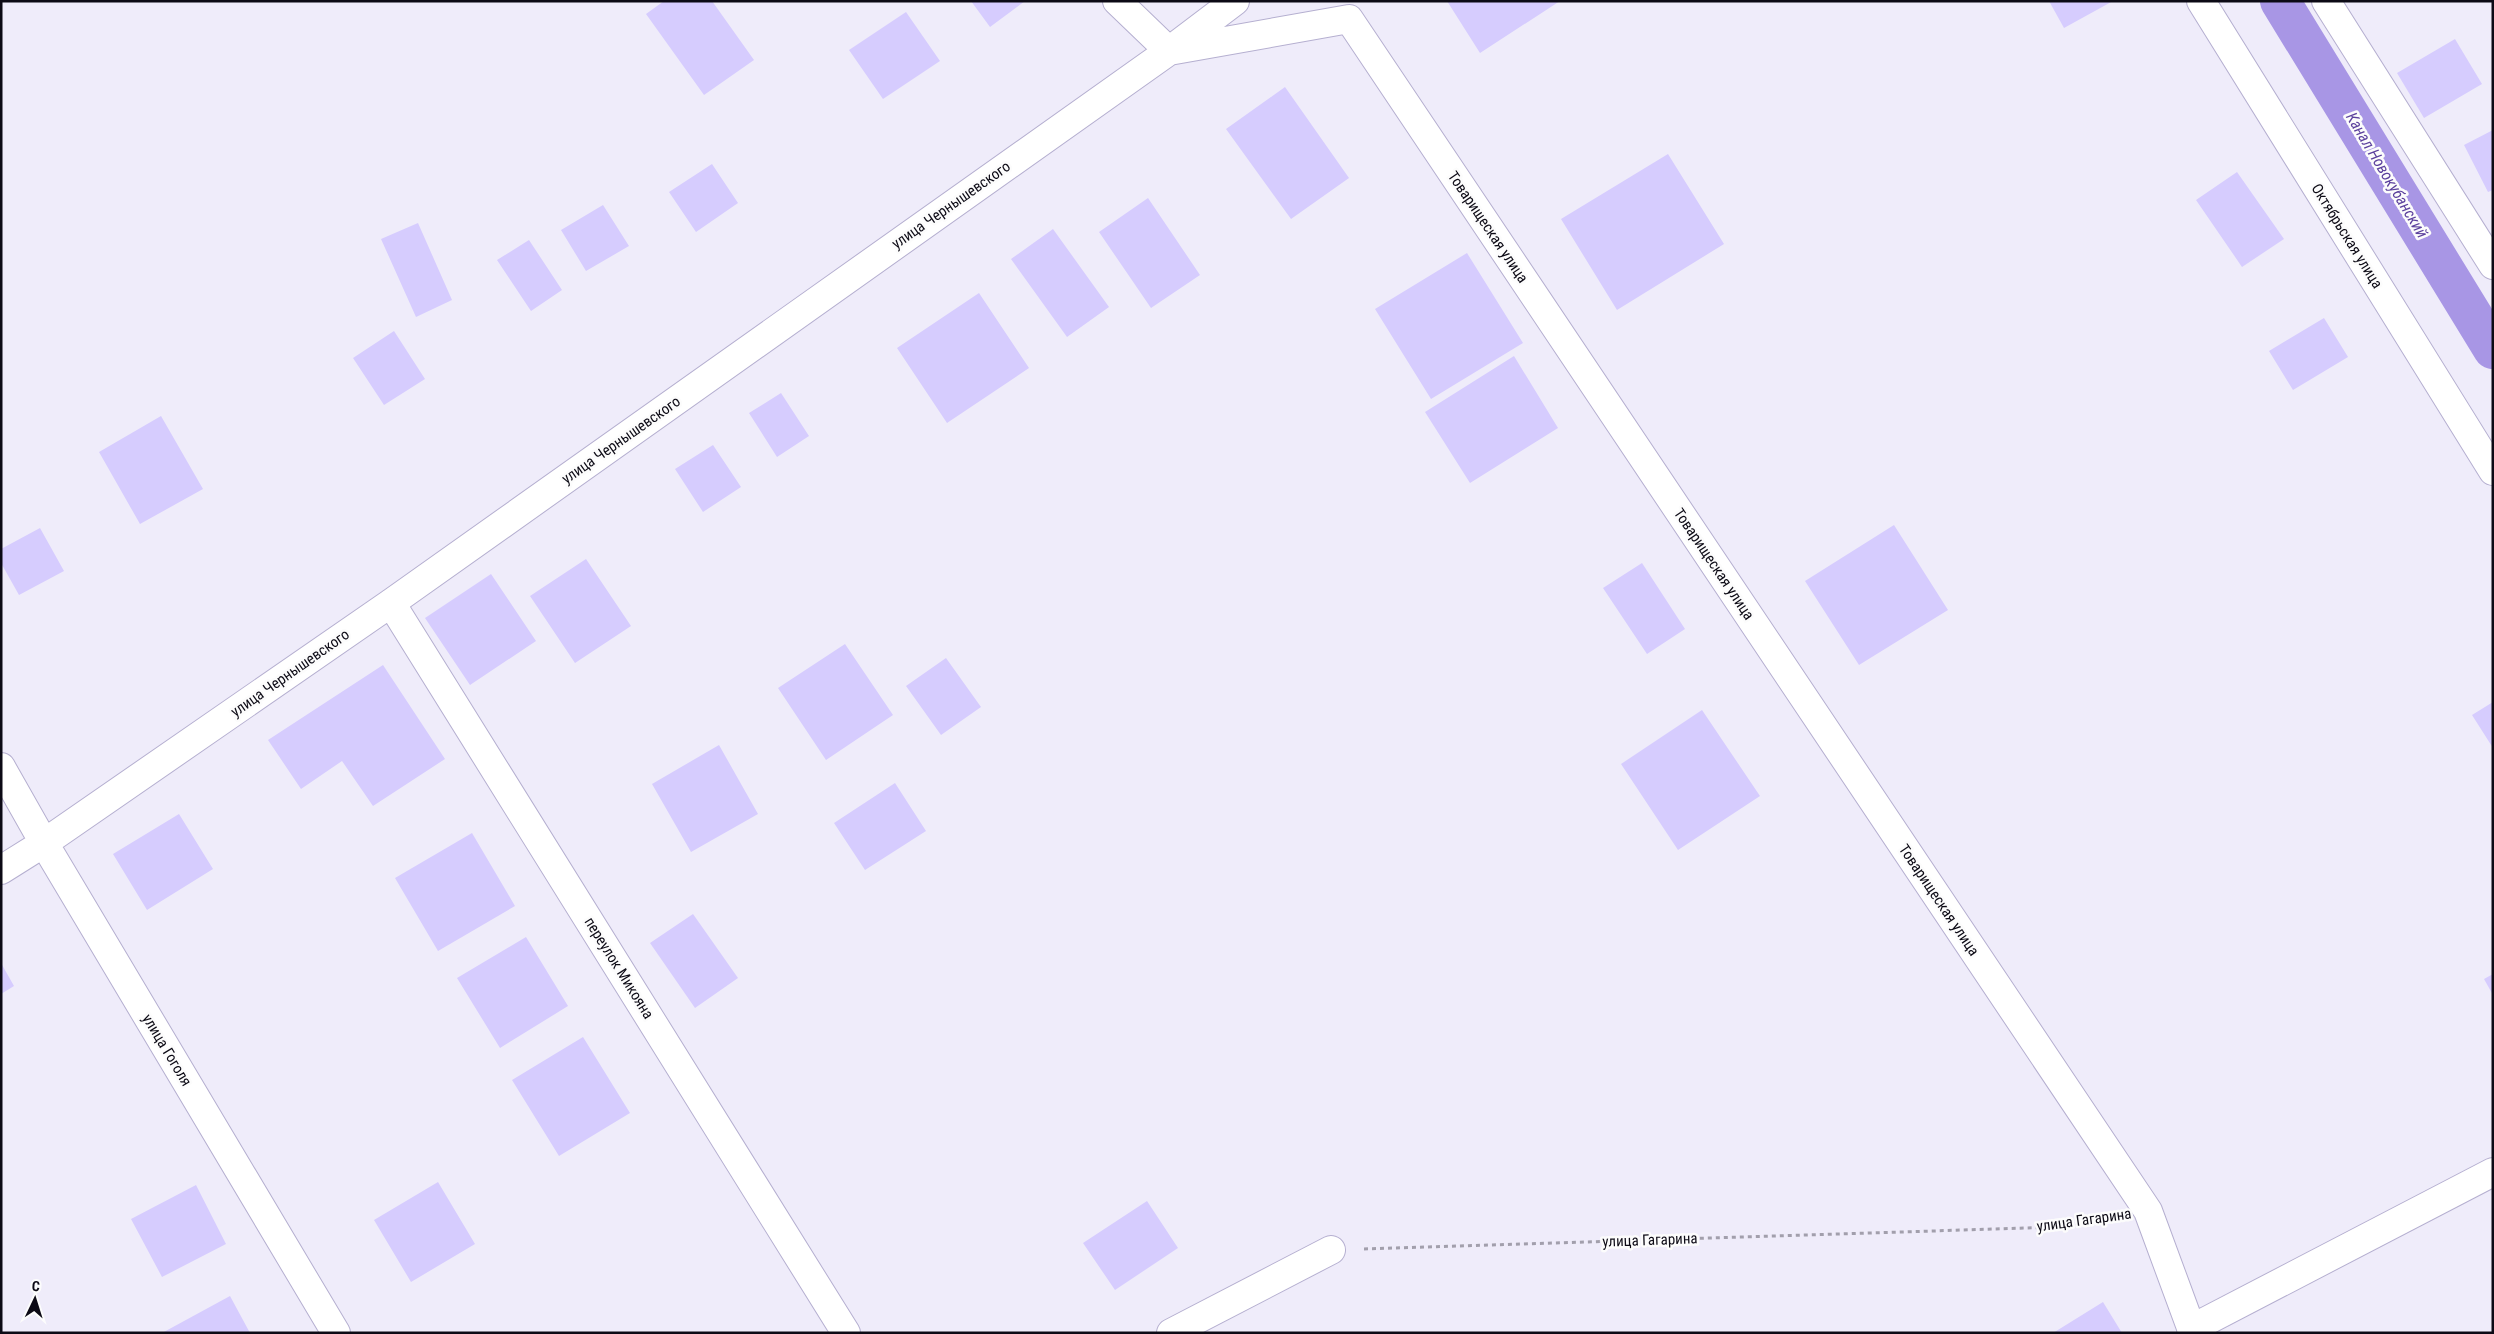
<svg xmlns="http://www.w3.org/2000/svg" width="2494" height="1334" font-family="'Roboto Condensed',sans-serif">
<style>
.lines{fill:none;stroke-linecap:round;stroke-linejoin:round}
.canal{stroke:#a896e5;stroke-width:40}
.building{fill:#d6ccfe}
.minor-casing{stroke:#b5afd0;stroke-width:30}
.path{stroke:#a29fac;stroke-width:3;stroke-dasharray:4 4;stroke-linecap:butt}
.minor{stroke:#fff;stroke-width:28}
.labels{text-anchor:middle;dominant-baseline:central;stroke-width:5;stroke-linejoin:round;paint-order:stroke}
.street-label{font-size:15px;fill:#0c0a15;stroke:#fcfcfc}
.water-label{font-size:16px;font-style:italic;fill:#5c419d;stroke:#fcfcfc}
</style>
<rect width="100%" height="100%" fill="#efecfa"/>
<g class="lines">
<!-- canal -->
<path class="canal" d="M2280 1 2493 349"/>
</g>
<!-- building -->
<path class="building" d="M664 1H712L754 60 704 95 646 14Z
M971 1H1025L990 27Z
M1447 1H1560L1480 53Z
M2049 1H2113L2064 28Z
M906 12 940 61 883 99 849 50Z
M2455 39 2482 84 2424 118 2397 73Z
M1285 87 1349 178 1291 219 1226 129Z
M2493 130V190L2488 192 2464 145Z
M1668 154 1724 244 1617 310 1561 219Z
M712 164 738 203 696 232 669 192Z
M2237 172 2284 239 2242 267 2196 200Z
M1148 198 1200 275 1151 308 1099 232Z
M603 205 629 246 586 271 561 230Z
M418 223 452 300 416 317 381 239Z
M1053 229 1109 307 1067 337 1011 259Z
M529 240 562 290 531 311 497 260Z
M1467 253 1523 343 1431 399 1375 309Z
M979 293 1029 368 947 423 897 348Z
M2324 318 2348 357 2293 390 2269 351Z
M394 331 425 379 384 405 353 358Z
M1514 356 1558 428 1470 483 1425 412Z
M781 393 809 436 777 457 749 413Z
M161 416 203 489 140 524 99 452Z
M713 445 741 487 703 512 675 469Z
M1894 525 1948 610 1859 665 1805 581Z
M40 528 64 571 19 595 1 563V549Z
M586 559 631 626 575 663 530 596Z
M1642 563 1685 629 1647 654 1603 588Z
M491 574 536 641 470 685 425 618Z
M845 644 893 715 826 760 778 688Z
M946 658 981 707 941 735 906 686Z
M383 665 445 759 373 806 342 761 301 789 268 740Z
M2493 702V748L2472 715Z
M1702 710 1760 796 1678 850 1621 764Z
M719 745 758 814 691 852 652 784Z
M895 783 926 831 865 870 834 823Z
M179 814 213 869 147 910 113 854Z
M472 833 515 906 438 951 395 878Z
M693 914 738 978 695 1008 650 943Z
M526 937 568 1006 500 1048 457 978Z
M1 963 14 986 1 994Z
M2493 974V995L2484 979Z
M583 1037 630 1113 559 1156 512 1080Z
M438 1182 475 1244 411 1282 374 1220Z
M196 1185 226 1244 162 1277 131 1219Z
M1147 1201 1178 1248 1115 1290 1083 1243Z
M230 1296 250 1333H162Z
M2103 1302 2122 1333H2053Z"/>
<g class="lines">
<!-- minor casing -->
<g class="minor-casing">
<path id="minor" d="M1117 1 1169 51 1349 19 2148 1211 2193 1333
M2201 1 2493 471
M2326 1 2493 265
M391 603 846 1333
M1 767 44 843 336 1333
M1 870 44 843 391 603 1169 51 1235 1
M2191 1329 2493 1172
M1171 1333 1331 1250"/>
</g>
<!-- path -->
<path class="path" d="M1364 1249 2058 1227 2112 1217"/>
<!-- minor -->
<use href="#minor" class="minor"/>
</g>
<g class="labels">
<!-- street labels -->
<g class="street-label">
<text transform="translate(951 205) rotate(-35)">улица Чернышевского</text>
<text transform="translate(1488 227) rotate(56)">Товарищеская улица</text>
<text transform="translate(2347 236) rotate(58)">Октябрьская улица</text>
<text transform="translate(621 440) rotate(-35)">улица Чернышевского</text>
<text transform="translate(1714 564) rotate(56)">Товарищеская улица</text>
<text transform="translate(290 673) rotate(-35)">улица Чернышевского</text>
<text transform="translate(1939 900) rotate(56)">Товарищеская улица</text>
<text transform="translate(619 968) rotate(58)">переулок Микояна</text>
<text transform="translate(167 1050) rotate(59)">улица Гоголя</text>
<text transform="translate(2084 1220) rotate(-8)">улица Гагарина</text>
<text transform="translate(1650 1240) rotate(-2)">улица Гагарина</text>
</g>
<!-- water labels -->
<g class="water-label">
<text transform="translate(2387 175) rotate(59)">Канал Новокубанский</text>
</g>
</g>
<!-- border -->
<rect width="2494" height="1334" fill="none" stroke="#0c0a15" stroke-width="5"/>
<!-- north arrow -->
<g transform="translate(35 1299) rotate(4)" stroke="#fcfcfc" stroke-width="4" paint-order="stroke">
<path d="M0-4L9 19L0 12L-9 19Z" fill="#0c0a15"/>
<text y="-8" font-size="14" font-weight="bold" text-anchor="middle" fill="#0c0a15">С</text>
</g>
</svg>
